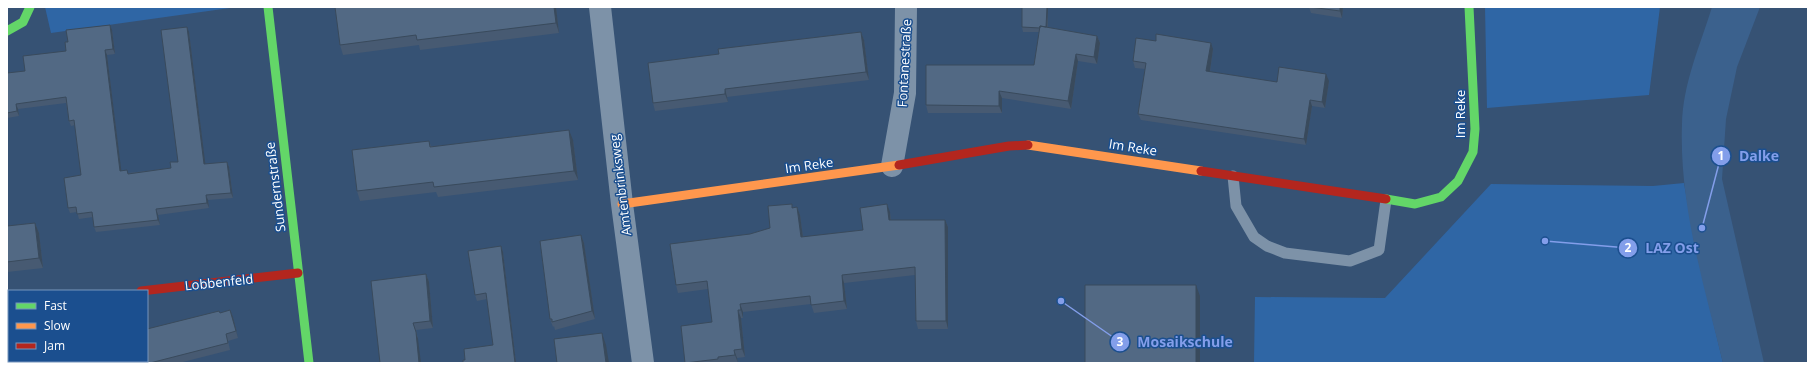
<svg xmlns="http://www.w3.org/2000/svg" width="1815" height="370" font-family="'Open Sans',sans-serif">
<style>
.green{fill:#2f66a5}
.water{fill:#3b618d}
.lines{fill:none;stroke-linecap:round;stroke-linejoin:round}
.lane{stroke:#7d92a8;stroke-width:11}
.street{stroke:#7d92a8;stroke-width:22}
.fast{stroke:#63d668;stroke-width:9}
.slow{stroke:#ff974d;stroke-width:9}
.jam{stroke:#b3261e;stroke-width:9}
.wall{fill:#475a72}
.shaded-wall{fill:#394a5c}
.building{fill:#526984;stroke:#394a5c}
.labels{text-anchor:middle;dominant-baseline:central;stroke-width:3;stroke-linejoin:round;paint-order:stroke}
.street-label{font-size:13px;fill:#fff;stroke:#1b4f8f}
.leader{fill:none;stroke:#839eea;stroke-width:1.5}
.callout-dot{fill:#839eea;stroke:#1b4f8f;stroke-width:1.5}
.mark-label{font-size:12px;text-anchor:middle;font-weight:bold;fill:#fff}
.callout-label{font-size:14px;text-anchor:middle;font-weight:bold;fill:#839eea;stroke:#1b4f8f;stroke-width:3;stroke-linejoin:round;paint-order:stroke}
</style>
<rect width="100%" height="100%" fill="#365274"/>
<!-- green -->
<path class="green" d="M45 7H237L51 33Z
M1485 7H1660L1649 95 1487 108Z
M1684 183 1695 246 1723 363H1254L1255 297 1385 298 1491 184 1653 186Z"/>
<!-- water -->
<path class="water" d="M1712 7H1760L1737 67 1726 119 1722 179 1764 363H1723C1704 285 1679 205 1682 124 1683 83 1700 46 1712 7Z"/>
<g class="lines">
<!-- lane -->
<path class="lane" d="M1233 176 1236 206 1254 237 1267 246 1285 253 1350 261 1379 250 1386 200"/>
<!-- street -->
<path class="street" d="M600 7 622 204 643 363
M892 166 905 93 906 7
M7 306H9"/>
<!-- fast -->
<path class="fast" d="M268 7 309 363
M7 31 23 22 30 7
M1386 199 1415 204 1441 197 1458 181 1473 152 1475 129 1469 7"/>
<!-- slow -->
<path class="slow" d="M1028 145 1201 171
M622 204 899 165"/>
<!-- jam -->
<path class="jam" d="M899 165 1009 146 1028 145
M1201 171 1386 199
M141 291 298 273"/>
</g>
<!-- wall -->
<path class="wall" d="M556 7 559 33 420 50 419 45 343 55 340 45Z
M1309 7H1343L1342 18 1311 13Z
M1048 9V28L1097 36 1100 43 1097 64 1078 61 1071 109 1002 98V113H928L926 105 1034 65 1039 32H1023L1022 27Z
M112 30 115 54 107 55 121 171 128 173 171 168 178 162 189 32 205 164 227 162 229 167 233 198 208 200 209 208 158 215 160 225 96 232 94 227 93 217 79 219 77 212 70 213 68 208 81 175 75 125 71 126 69 121 66 103 18 109 19 116 7 118V73L25 71 66 51 68 42Z
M861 32 864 40 869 80 727 97 728 102 655 111 653 103 719 54Z
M1213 49 1210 72 1277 82 1329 81 1325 108 1312 106 1306 145 1141 120 1138 114 1145 69 1135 68 1133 61Z
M573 140 578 180 438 197 436 192 360 201 357 191 429 141 431 146Z
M797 207 800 215 803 237 863 230 890 212 891 220H945L948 227V329H918L916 321 915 275 844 283 847 309 814 313 811 304 743 312V318H741L745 357 737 358 738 363H685L712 322 708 289 678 293 676 285 750 234 770 228 793 208Z
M35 223 39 233 43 268 7 272V226Z
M581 235 584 243 595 319 555 330 554 326 553 327 550 319Z
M501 246 503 252 516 363 465 360 493 345 487 299 477 301 475 295Z
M426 274 429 282 433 328 416 330 418 339 380 363Z
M230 310 233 317 238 338 228 341 230 350 179 363H7L147 361Z"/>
<!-- shaded-wall -->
<path class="shaded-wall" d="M554 7H556L559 33 556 23Z
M1047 7H1048V9L1047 33 1046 28Z
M1340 7H1343L1342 18 1340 11Z
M110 25 112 30 115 54 113 49Z
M187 27 189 32 206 169 204 164Z
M861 32 864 40 869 80 866 72Z
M1097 36 1100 43 1097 64 1094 57Z
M1211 43 1213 49 1209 78 1206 71Z
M105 50 107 55 122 176 120 171Z
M1076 54 1078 61 1071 109 1068 101Z
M1326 74 1329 81 1325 108 1322 102Z
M725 89 727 97 728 102 725 94Z
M999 91 1002 98V113L999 106Z
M1310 100 1312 106 1306 145 1304 139Z
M16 104 18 109 19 116 17 111Z
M569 130 573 140 578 180 574 171Z
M227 162 229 167 233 198 231 193Z
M206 195 208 200 209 208 207 203Z
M887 204 890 212 891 228 889 220Z
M797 207 800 215 804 245 801 237Z
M156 209 158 215 160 225 158 220Z
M945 220 948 227V329L946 321Z
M35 223 39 233 43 268 39 258Z
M581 235 584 243 595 319 592 311Z
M501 246 503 252 516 363H515Z
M426 274 429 282 433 328 430 321Z
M842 275 844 283 847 309 844 301Z
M1196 285 1200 296V363H1196Z
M740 304 743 312V318L741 310Z
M230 310 233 317 238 338Z
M738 310 741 318 745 357 742 349Z
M413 323 418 339 421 363H419Z
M602 333 606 345 609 363H606Z
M734 350 737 358 738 363 735 355Z"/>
<!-- building -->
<path class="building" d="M335 7H554L556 23 417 40 416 35 340 45Z
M1022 7H1047L1046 27 1040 26V28L1022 27Z
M1310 7H1340V11Z
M110 25 113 49 105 50 120 171 127 170 128 174 171 168 170 162H178L161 30 187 27 204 164 227 162 231 193 206 195 207 203 156 209 158 220 94 227 92 212 77 214 76 207 68 208 64 178 81 175 74 120 69 121 66 97 16 104 17 111 7 113V73L25 71 23 56 66 51 65 42H68L66 30Z
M1040 26 1097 36 1094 57 1076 54 1068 101 999 91V106L926 105V65H1034Z
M861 32 866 72 725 89V94L653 103 648 63 719 54 718 49Z
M1156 34 1211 43 1206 71 1277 82 1279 67 1326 74 1322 102 1310 100 1304 139 1138 114 1146 63 1133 61 1136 38 1156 41Z
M569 130 574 171 434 187 433 182 357 191 352 150 429 141 430 147Z
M792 204V208L797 207 801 237 863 230 860 208 887 204 889 220H945L946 321H916L915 267 842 275 844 301 811 305 810 296 740 304 741 310H738L742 349 734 350 735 355 718 357V359L685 363 681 326 712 322 707 281 676 285 670 244 750 234 770 228 768 206Z
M35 223 39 258 7 262V226Z
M581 235 592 311 552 322V319H550L540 241Z
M501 246 515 363H463V360H465L464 349 493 345 486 293 475 295 468 251Z
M426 274 430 321 413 323 416 332 419 363H380L371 281Z
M1085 285H1196V363H1085Z
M230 310 236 331 226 334 228 343 150 363H7V349H9V361H147V329L219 311 220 313Z
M602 333 606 363H557L554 339Z"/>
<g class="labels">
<!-- street labels -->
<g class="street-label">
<text transform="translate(904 63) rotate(-87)">Fontanestraße</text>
<text transform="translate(1460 114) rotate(-90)">Im Reke</text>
<text transform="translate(1133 147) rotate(9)">Im Reke</text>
<text transform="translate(809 165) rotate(-8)">Im Reke</text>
<text transform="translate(620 185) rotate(-97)">Amtenbrinksweg</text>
<text transform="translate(275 187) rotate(-97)">Sundernstraße</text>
<text transform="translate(219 282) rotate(-6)">Lobbenfeld</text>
</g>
</g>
<!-- callouts -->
<path class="leader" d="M1702 228L1721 156M1545 241L1628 248M1061 301L1120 342"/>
<g class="callout-dot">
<circle cx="1702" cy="228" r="4"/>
<circle cx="1545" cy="241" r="4"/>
<circle cx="1061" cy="301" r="4"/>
<circle cx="1721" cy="156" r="10"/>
<circle cx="1628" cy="248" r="10"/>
<circle cx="1120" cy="342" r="10"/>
</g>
<g class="mark-label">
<text x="1721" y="160">1</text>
<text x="1628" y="252">2</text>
<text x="1120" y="346">3</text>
</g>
<g class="callout-label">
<text x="1759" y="161">Dalke</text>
<text x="1672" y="253">LAZ Ost</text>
<text x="1185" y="347">Mosaikschule</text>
</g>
<!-- border -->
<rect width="1815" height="370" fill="none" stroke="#ffffff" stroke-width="16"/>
<!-- legend -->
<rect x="8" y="290" width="140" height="72" fill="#1b4f8f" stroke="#7695bc"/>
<rect x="16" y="303" width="20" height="6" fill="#63d668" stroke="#7695bc"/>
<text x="44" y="310" font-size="12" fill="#ffffff">Fast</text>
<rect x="16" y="323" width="20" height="6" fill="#ff974d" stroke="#7695bc"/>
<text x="44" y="330" font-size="12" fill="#ffffff">Slow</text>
<rect x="16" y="343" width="20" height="6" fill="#b3261e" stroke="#7695bc"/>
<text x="44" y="350" font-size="12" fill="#ffffff">Jam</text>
</svg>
